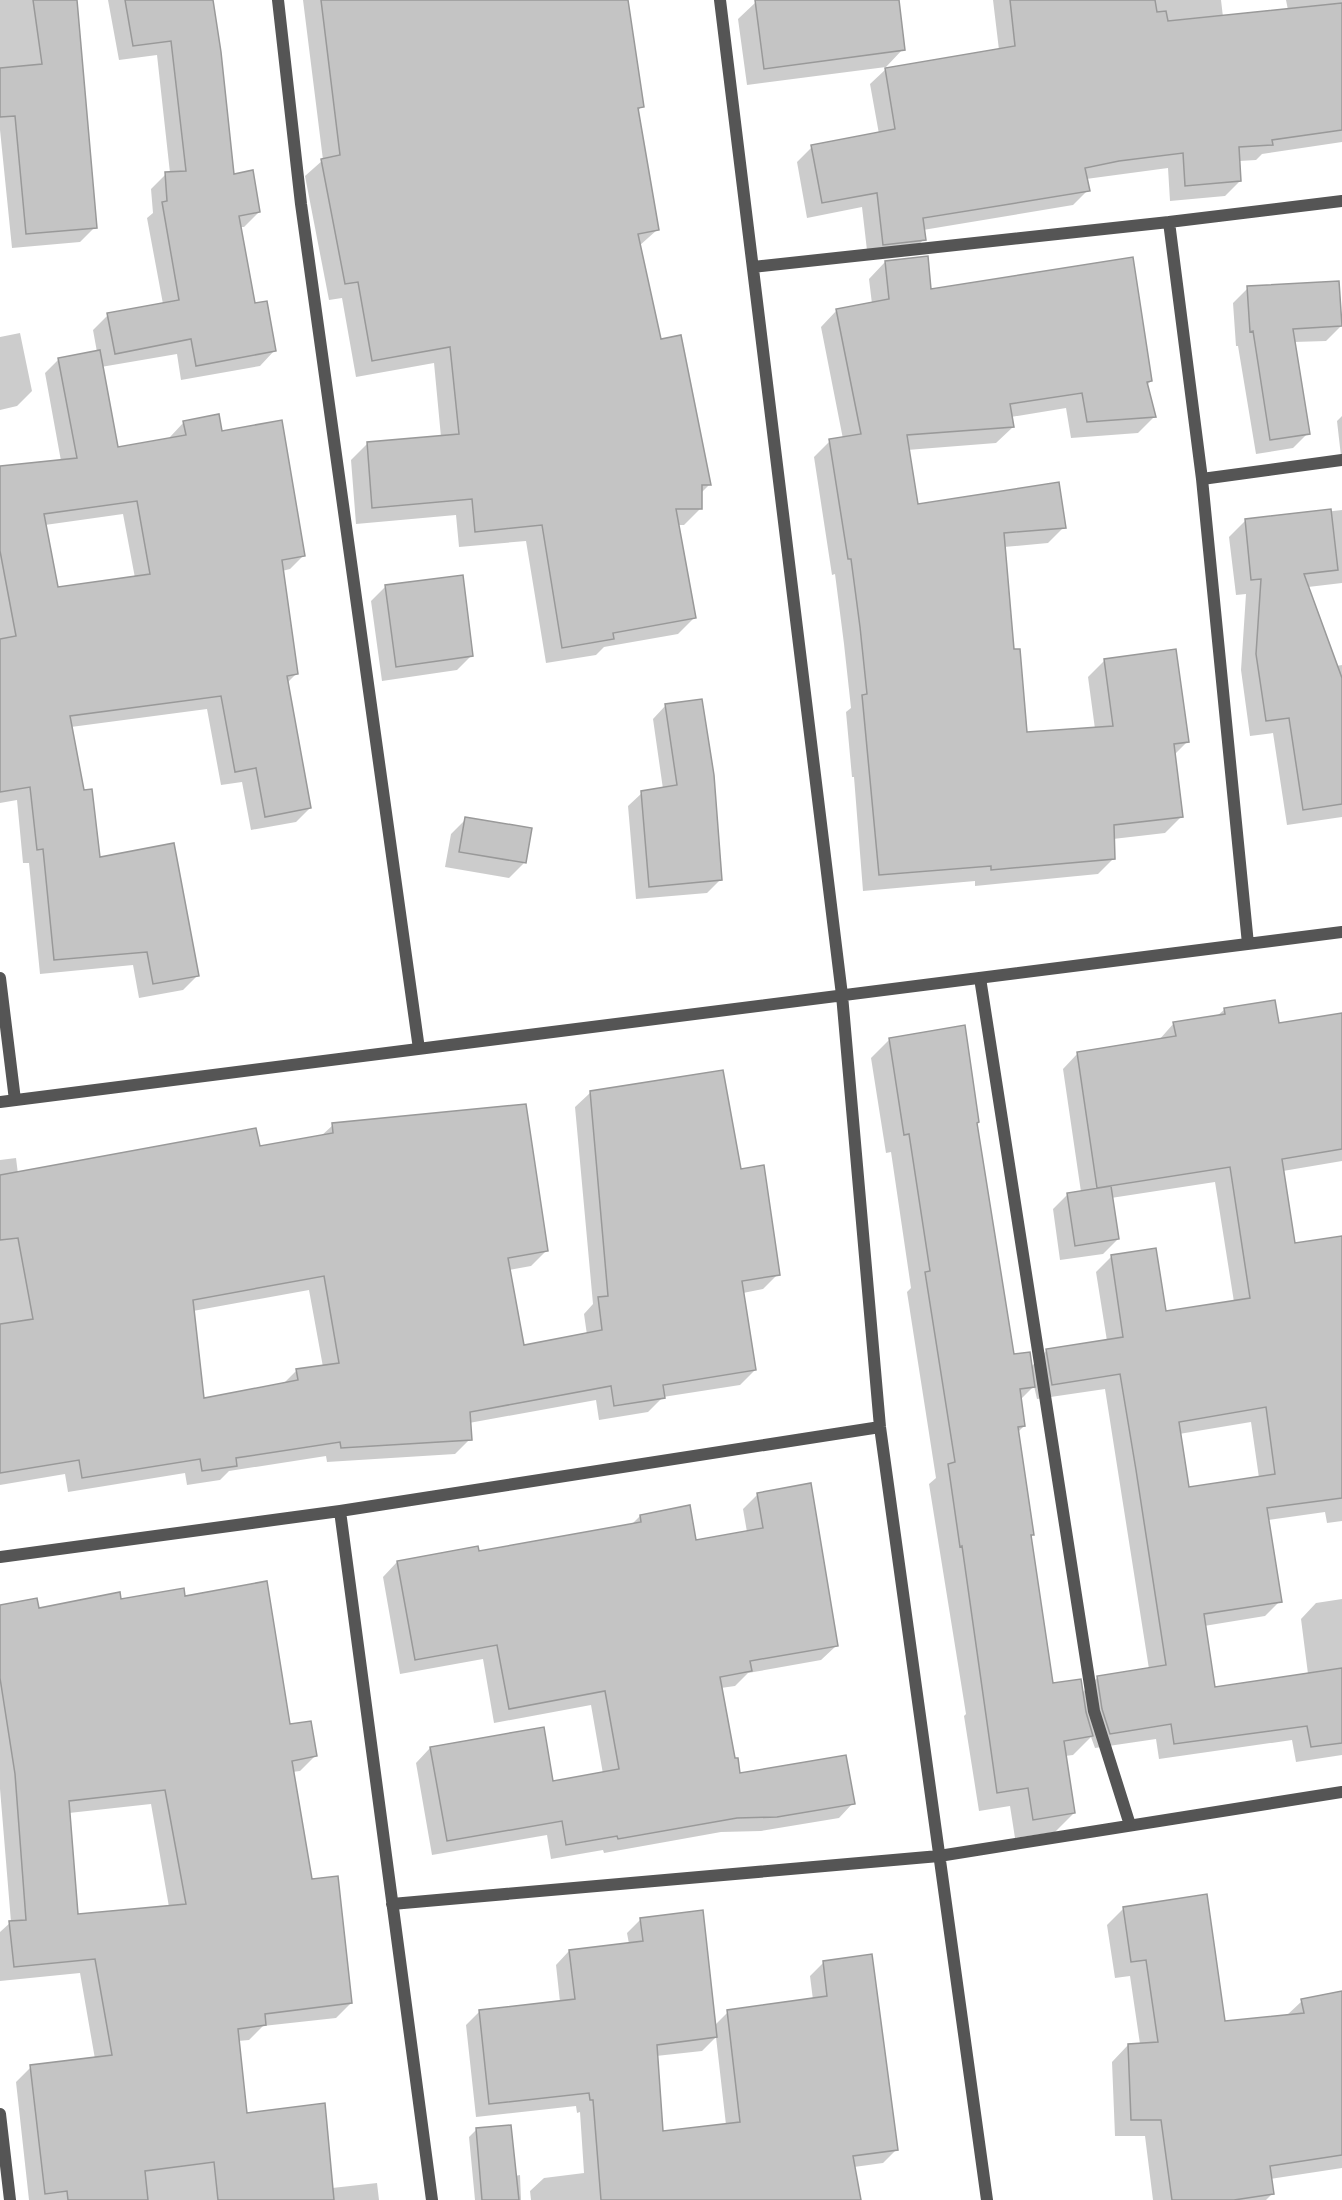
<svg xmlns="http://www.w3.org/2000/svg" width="1342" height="2200" font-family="'Public Sans',sans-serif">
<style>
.shadow{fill:#0003;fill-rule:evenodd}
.building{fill:#c4c4c4;stroke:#999;stroke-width:1.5;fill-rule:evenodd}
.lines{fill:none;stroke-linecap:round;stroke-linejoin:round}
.street{stroke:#555;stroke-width:12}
</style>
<rect width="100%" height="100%" fill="#fff"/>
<!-- shadow -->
<path class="shadow" d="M0 0H76L95 227 80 242 12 248 0 130Z
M108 0H212L233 175 259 212 244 227H240L254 305 274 351 260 366 181 380 177 354 101 367 117 449 170 439V437L184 422 221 433 304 555 290 569 282 571 296 674 287 683 310 808 296 822 251 830 242 782 221 785 207 709 71 727 98 858 197 976 183 990 139 998 133 965 40 974 29 863H23L17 800 0 803V468L61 461 45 373 59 359 97 352 93 330 108 315 163 304 147 218 153 213 151 189 166 174 170 173 157 55 119 60ZM123 514 135 578 56 588 45 525Z
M303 0H627L642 106 638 111 657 230 639 246 660 341 709 485 700 494V509L684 525H677L694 618 678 634 604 647 596 655 546 663 526 541 459 547 456 515 356 524 351 460 368 443 441 437 434 363 356 377 342 298 329 300 305 176 323 160Z
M768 0H897L903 49 886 67 747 85 738 19 756 2Z
M993 0H1221L1223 17 1288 10 1286 0H1342V142L1262 154 1256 160 1239 161 1240 181 1225 196 1170 201 1168 168 1086 179 1088 190 1073 205 923 230 924 239 909 255 868 259 862 207 807 218 797 162 812 147 879 134 870 84 886 69 999 50Z
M885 262 930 291 1151 381 1147 385 1154 417 1138 433 1071 438 1066 408 1011 417 1013 427 996 443 907 450 917 506 1064 527 1048 543 1004 547 1013 651 1026 734 1095 729 1088 677 1105 660 1187 742 1174 755 1181 817 1165 833 1113 839 1114 858 1098 874 975 886V881L863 891 854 777H852L846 712 851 708 844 644 835 574 832 575 814 457 830 441 843 439 821 327 837 310 872 304 869 279Z
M1248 288 1341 326 1326 341 1294 342 1308 433 1293 448 1256 454 1238 346H1236L1233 303Z
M20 333 32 391 17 406 0 410V337Z
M1342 416V465L1337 421Z
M1342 510V583L1308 587 1336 666 1342 665V817L1287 825 1273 733 1250 736 1241 670 1246 594 1236 595 1229 537 1245 521Z
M386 586 472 655 457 670 382 681 371 601Z
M666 705 720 880 707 893 636 899 628 806 642 793 663 789 653 719Z
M466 819 530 830 524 863 509 878 445 867 451 834Z
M1225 1009 1277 1024 1342 1014V1161L1283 1171 1294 1245 1342 1237V1521L1327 1523 1325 1512 1268 1520 1280 1601 1265 1616 1204 1626 1214 1688 1308 1674 1301 1619 1316 1603 1342 1599V1755L1296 1762 1292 1740 1159 1759 1156 1739 1095 1748 1091 1737 1073 1755 1065 1756 1074 1813 1055 1832 1015 1838 1010 1806 979 1811 964 1716 966 1714 929 1484 936 1478 907 1292 911 1288 891 1152 886 1153 871 1058 890 1039 976 1124 1013 1356 1031 1367 1047 1350 1107 1341 1096 1272 1112 1256 1164 1313 1234 1302 1215 1182 1111 1198 1118 1239 1103 1254 1060 1260 1053 1209 1068 1194 1081 1192 1063 1069 1078 1053 1159 1040 1174 1023 1217 1016ZM1034 1386 1037 1399 1105 1389 1149 1669 1098 1677 1081 1694 1052 1685 1030 1537 1033 1534 1018 1432 1024 1426 1020 1400ZM1251 1422 1259 1478 1188 1489 1179 1434Z
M590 1093 740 1171 778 1274 763 1289 743 1293 755 1370 740 1385 663 1397 648 1412 599 1420 596 1400 469 1423 470 1439 455 1454 327 1462 326 1456 229 1471 220 1480 187 1485 185 1473 68 1492 65 1474 0 1485V1160L16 1158 18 1174 258 1148 321 1136 333 1125 546 1251 531 1266 509 1270 523 1346 587 1335 584 1314 593 1304 575 1107ZM309 1290 323 1367 297 1370 283 1384 202 1400 193 1311Z
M758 1494 836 1646 821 1660 748 1673 735 1686 721 1688 734 1760 739 1775 853 1803 839 1818 761 1831 721 1832 604 1853 603 1850 551 1859 547 1835 432 1855 416 1763 430 1748 552 1783 603 1774 591 1705 494 1723 483 1659 400 1674 383 1577 397 1562 478 1552 631 1525 640 1516 695 1542 747 1532 743 1509Z
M184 1598 315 1756 300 1771 292 1772 311 1880 351 2003 336 2018 263 2026 249 2040 238 2041 246 2114 332 2188 377 2183 379 2200H29L16 2082 31 2067 95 2059 80 1973 0 1981V1932L11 1922 0 1789V1607L38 1610 120 1601ZM151 1804 169 1907 77 1916 69 1813Z
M1124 1908 1224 2023 1286 2016 1302 2001 1342 2009V2168L1270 2179 1272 2194 1266 2200H1153L1145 2136H1115L1112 2062 1128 2045 1140 2044 1130 1976 1115 1978 1107 1925Z
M641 1919 715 2025 728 2012 813 2000 810 1976 824 1962 897 2149 883 2163 854 2167 860 2200H531L530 2191 544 2178 584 2173 580 2112 577 2113 576 2106 476 2117 466 2025 480 2011 560 2002 556 1965 569 1951 629 1944 627 1933ZM716 2037 726 2125 662 2132 656 2056 702 2051Z
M476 2130 515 2176 520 2175 521 2200H475L469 2137Z"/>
<!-- building -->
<path class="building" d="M33 0H77L97 228 26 234 15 116 0 117V68L42 64Z
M125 0H213L221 52 234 174 253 170 260 212 239 216 255 303 267 301 276 351 196 366 191 339 115 354 107 313 179 300 162 202 167 201 165 172 186 171 171 41 133 46Z
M321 0H628L644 107 638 108 659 230 638 234 661 339 681 335 711 485H702V509H676L696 618 613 633 614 639 562 648 542 525 475 532 472 499 372 508 367 442 459 434 450 347 372 361 358 282 345 284 321 159 340 155Z
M755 0H899L905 50 764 69Z
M1010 0H1155L1157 12 1166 11 1168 21 1342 3V130L1272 140 1273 145 1239 147 1241 181 1185 186 1183 153 1119 161 1085 168 1090 191 923 218 926 240 883 245 877 193 822 203 811 145 895 129 885 68 1015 46Z
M928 256 931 289 1133 257 1152 381 1147 382 1156 417 1087 422 1082 393 1010 404 1014 427 907 435 918 504 1059 482 1066 528 1004 533 1014 649H1020L1027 732 1113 726 1104 659 1176 649 1189 742 1174 744 1183 817 1114 825 1115 859 991 870V866L879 875 862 695 867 694 860 627 851 559H848L829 439 861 434 836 309 889 299 885 261Z
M1339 281 1342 326 1293 329 1310 434 1270 440 1253 331 1250 332 1247 286Z
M100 350 118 447 186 435 183 421 219 414 222 431 282 420 305 556 282 560 298 674 287 676 311 808 265 817 256 768 235 772 221 696 70 716 84 790 92 789 100 857 174 843 199 976 153 984 147 952 54 960 43 849 37 850 30 787 0 792V639L16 636 0 551V466L77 458 58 358ZM137 501 150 574 58 587 44 514Z
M1331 509 1338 570 1304 574 1342 678V804L1303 810 1289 718 1266 721 1256 654 1261 579 1251 580 1245 519Z
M463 575 473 656 396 667 385 585Z
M702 699 714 775 722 880 649 887 641 791 677 785 665 704Z
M465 817 532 828 526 863 459 852Z
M1275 1000 1279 1023 1342 1013V1149L1282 1159 1295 1243 1342 1236V1498L1267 1508 1282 1602 1204 1614 1215 1687 1342 1668V1743L1311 1747 1307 1726 1174 1744 1171 1724 1110 1734 1102 1709 1097 1676 1166 1665 1136 1470 1120 1374 1052 1385 1046 1349 1123 1337 1111 1255 1156 1248 1166 1311 1250 1298 1230 1167 1097 1188 1077 1052 1176 1036 1173 1022 1225 1014 1224 1008ZM1266 1407 1275 1474 1189 1487 1179 1422Z
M965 1025 979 1122 977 1123 1014 1354 1030 1352 1035 1387 1020 1389 1025 1426 1018 1427 1034 1535H1031L1053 1683 1081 1679 1086 1712 1093 1736 1064 1741 1075 1813 1033 1820 1028 1788 997 1793 962 1546 960 1547 948 1464 955 1462 925 1272 930 1271 909 1134 904 1135 889 1038Z
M723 1070 741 1169 764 1165 780 1275 742 1281 756 1370 663 1385 665 1398 614 1406 611 1386 470 1412 472 1440 341 1448 340 1442 236 1458 237 1466 202 1471 200 1459 82 1478 79 1460 0 1473V1324L33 1319 18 1238 0 1240V1175L256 1128 260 1146 333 1133 332 1123 526 1104 548 1251 508 1258 524 1345 602 1330 598 1297 608 1296 590 1091ZM324 1276 339 1363 296 1369 298 1380 204 1398 193 1300Z
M1111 1186 1119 1239 1075 1246 1067 1193Z
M811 1483 838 1646 750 1661 752 1671 720 1677 735 1758H738L740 1773 846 1755 855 1804 777 1817 737 1818 618 1839 617 1836 566 1845 562 1821 447 1841 430 1747 544 1727 553 1781 619 1769 605 1691 509 1709 497 1645 415 1660 397 1561 478 1546 479 1551 641 1522 640 1515 690 1505 696 1540 763 1528 757 1493Z
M267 1581 290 1724 311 1721 317 1756 292 1761 312 1879 338 1876 352 2003 265 2014 266 2025 238 2029 247 2113 325 2103 334 2200H218L214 2162 145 2171 148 2200H68L67 2191 45 2194 30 2065 112 2055 95 1959 14 1967 9 1921 26 1920 15 1774 0 1678V1605L37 1598 39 1608 120 1592 121 1599 184 1588 185 1596ZM165 1790 186 1904 78 1914 69 1801Z
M1207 1894 1225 2021 1304 2013 1301 1999 1342 1991V2155L1270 2166 1274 2194 1234 2200H1172L1161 2120H1131L1128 2044 1158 2042 1146 1960 1131 1962 1123 1907Z
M703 1910 717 2037 657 2045 663 2131 740 2122 727 2010 827 1996 823 1961 872 1954 898 2150 853 2156 861 2200H601L593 2100H590L589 2093 489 2104 479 2010 575 1999 569 1950 643 1941 640 1918Z
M511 2125 519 2200H482L476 2128Z"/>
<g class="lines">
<!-- street -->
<path class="street" d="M278 0 301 204 419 1049
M720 0 842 995 880 1427 987 2200
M1169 222 1202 479 1248 944
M753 267 1169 222 1342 201
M1202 479 1342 460
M0 978 15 1100
M980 978 1094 1711 1130 1825
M0 1102 1342 932
M340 1511 432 2200
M0 1557 340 1511 880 1427
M392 1904 939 1856 1342 1792
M0 2114 10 2200"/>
</g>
</svg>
